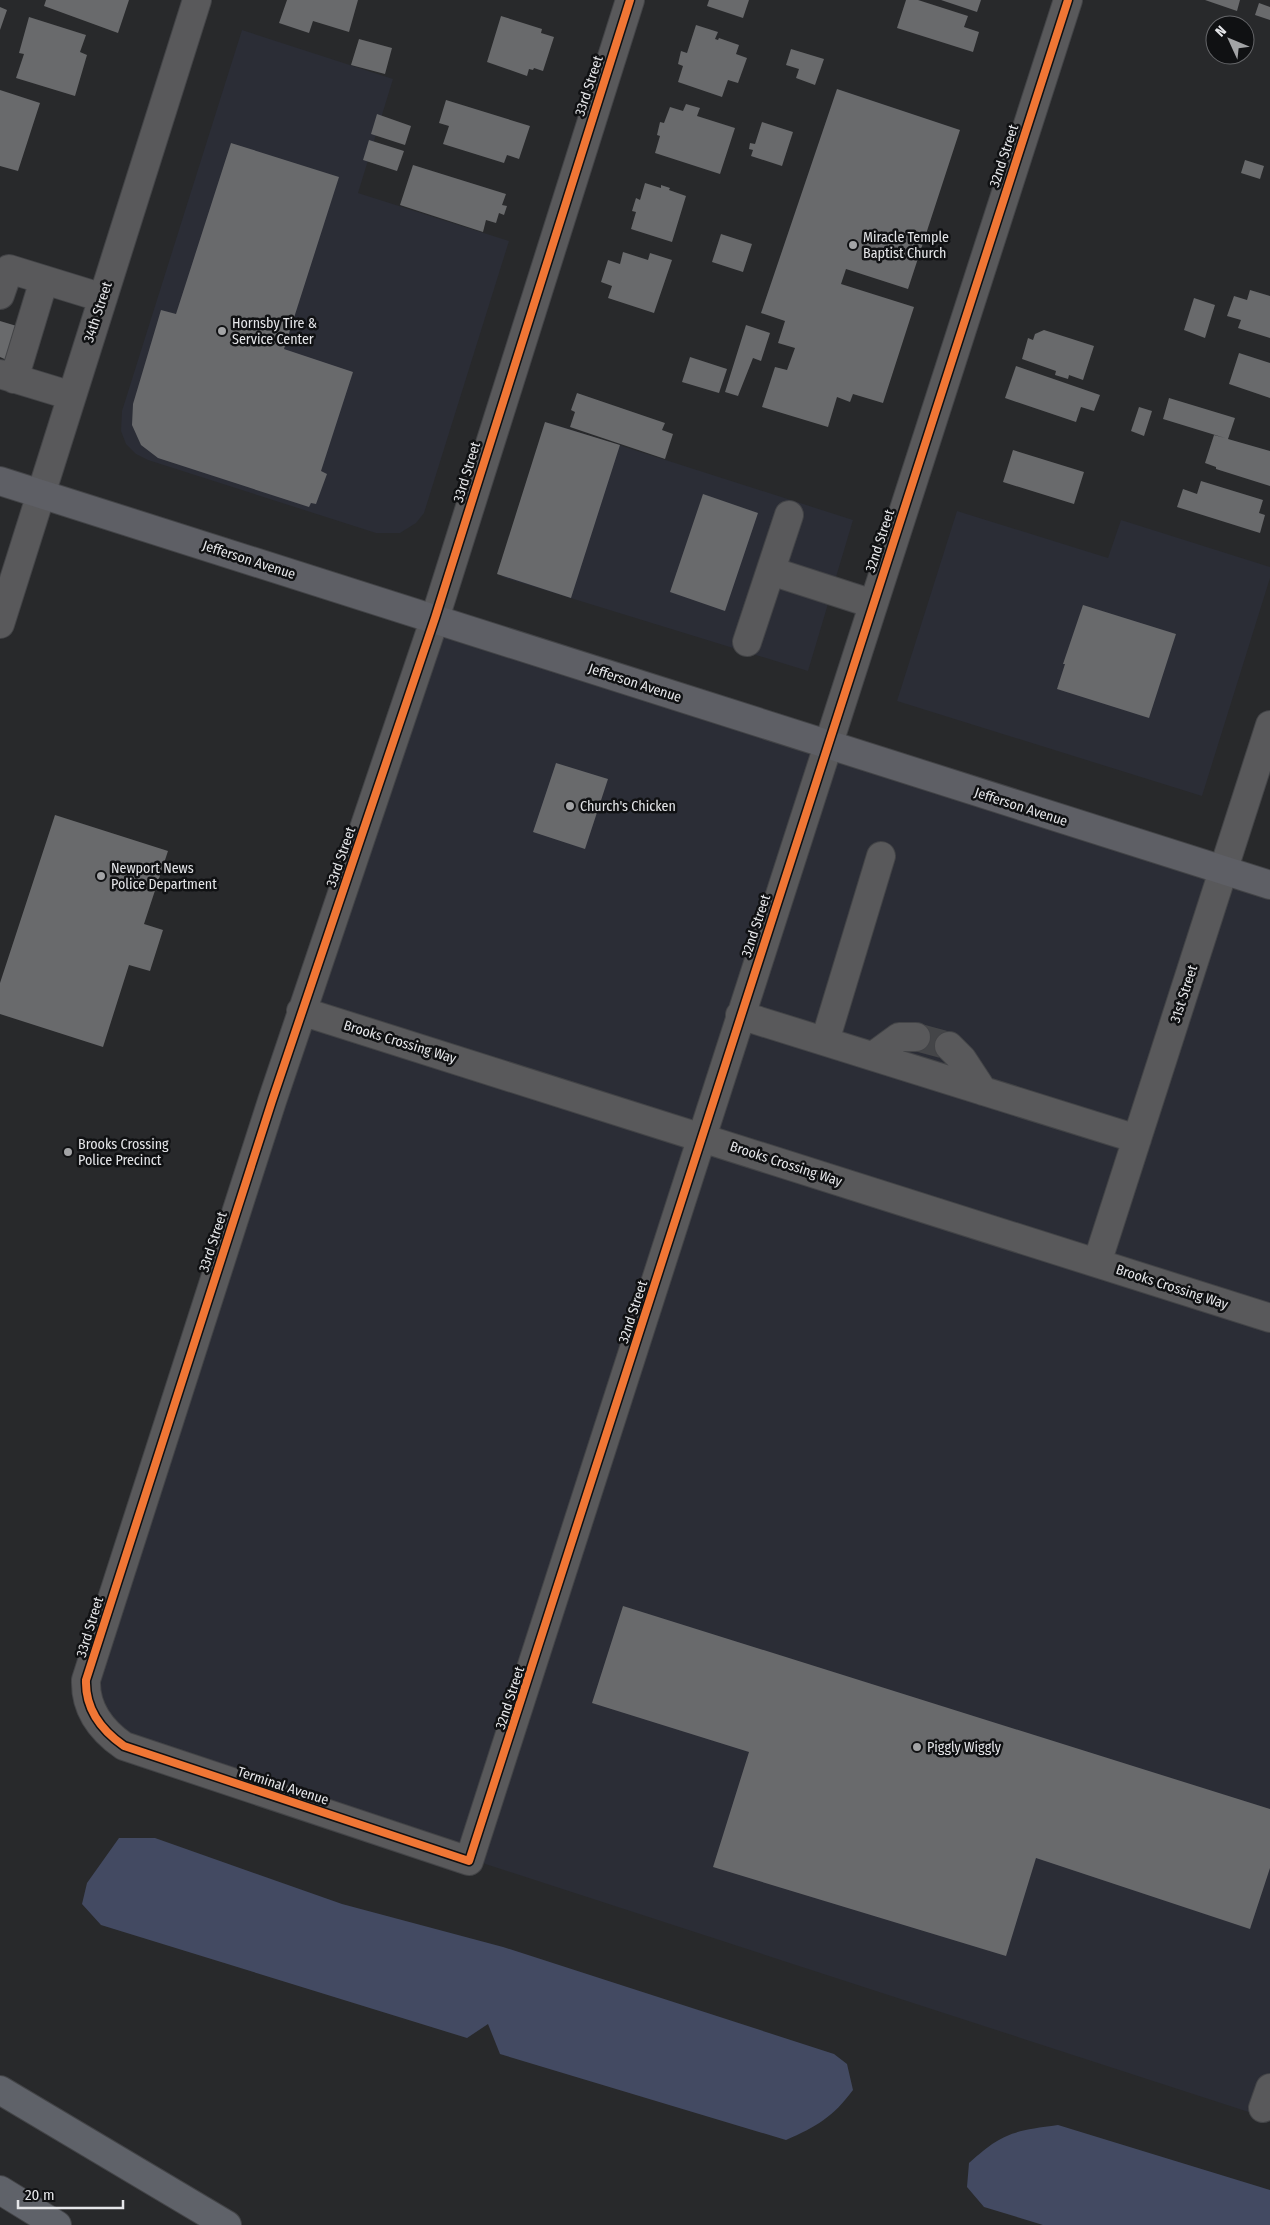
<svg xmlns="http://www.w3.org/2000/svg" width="1270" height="2225" font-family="'Fira Sans Condensed',sans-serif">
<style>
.built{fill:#2b2d36}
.water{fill:#434a62}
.building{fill:#696a6c}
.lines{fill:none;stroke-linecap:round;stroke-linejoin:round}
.minor-tunnel{stroke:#444548;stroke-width:28;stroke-dasharray:28 14;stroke-linecap:butt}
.minor-casing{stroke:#434447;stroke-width:30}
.major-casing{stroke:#434447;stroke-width:30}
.highway-casing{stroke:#434447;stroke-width:30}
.minor{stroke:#59595b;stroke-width:28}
.major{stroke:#5e5f65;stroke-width:28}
.highway{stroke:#5f6269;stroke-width:28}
.cycleway-casing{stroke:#101113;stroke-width:11}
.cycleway{stroke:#f07635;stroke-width:8}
.poi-dot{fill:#a3a4a6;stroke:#101113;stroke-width:2}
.labels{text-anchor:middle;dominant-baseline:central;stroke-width:5;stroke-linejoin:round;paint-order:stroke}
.street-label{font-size:14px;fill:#e5e6e9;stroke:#101113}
.poi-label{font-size:14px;fill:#e5e6e9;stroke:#101113;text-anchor:start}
</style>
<rect width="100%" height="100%" fill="#28292b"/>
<!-- built -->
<path class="built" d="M242 30 393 79 358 193 509 241 424 513 416 523 400 533H376L148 460 136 454 126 444 121 431 122 411Z
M550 423 853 520 808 671 502 577Z
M957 511 1108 558 1121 520 1270 567V578L1202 796 897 701Z
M435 618 1270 884V2086L1261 2116 116 1744 106 1735 92 1663Z"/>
<!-- water -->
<path class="water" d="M119 1838H155L342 1904 503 1947 834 2054 847 2064 853 2090C833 2117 816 2127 786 2140L500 2054 488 2024 467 2038 101 1925 82 1904 87 1883Z
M1058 2125 1270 2190V2225H1043L984 2207 967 2187 969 2163C1003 2132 1014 2131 1058 2125Z"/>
<!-- building -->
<path class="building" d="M46 0H129L118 33 44 6Z
M287 0H358L349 32 313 21 309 33 279 23Z
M709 0H749L743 18 707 6Z
M906 0H918L968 16 964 27 979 32 973 52 897 28Z
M941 0H981L977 12Z
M1205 0H1240L1237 11Z
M1259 3 1270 7V20L1255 15Z
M0 7 7 10 0 30Z
M501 16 542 29 541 33 554 37 543 71 534 68 533 70 529 69 527 76 487 62Z
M29 17 86 35 80 52 87 55 75 96 16 78 24 54 19 53Z
M696 25 718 32 715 39 718 40 719 38 739 45 736 54 747 58 738 83 728 80 722 97 678 82 683 66 678 64 681 51 687 53Z
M359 39 392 48 385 74 351 65Z
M791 49 824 59 815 85 796 78 799 69 786 65Z
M837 89 960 130 908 289 846 269 841 284 914 307 883 403 853 394 850 402 837 397 828 427 762 407 775 367 787 370 795 348 778 343 785 321 761 313Z
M0 90 40 103 18 171 0 166Z
M446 100 530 126 519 159 507 155 504 163 443 144 449 126 439 123Z
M686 104 700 108 697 116 735 128 720 174 655 153 660 136 657 135 660 122 664 123 670 107 683 111Z
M377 114 411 126 405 145 371 134Z
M762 122 793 132 782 166 751 156 753 150 749 149 750 143 755 144Z
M369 140 404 151 397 171 363 160Z
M231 143 339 177 284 349 353 372 321 471 327 474 316 504 311 503 309 507 158 458 141 445 132 425 133 404 161 310 176 314Z
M1245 160 1264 166 1260 179 1241 173Z
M413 165 506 194 502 205 507 206 504 215 499 213 496 223 486 220 483 232 400 205Z
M645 183 661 188V185L670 188 669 190 686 196 672 242 631 229 636 212 632 211 636 198 640 200Z
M721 234 752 244 743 272 712 262Z
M623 252 648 260 650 253 672 260 654 313 608 298 612 286 601 282 608 260 620 264Z
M1250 290 1270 296V338L1238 328 1241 320 1227 316 1234 296 1247 300Z
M1194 298 1215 305 1205 338 1184 330Z
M0 321 20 327 9 361 0 357Z
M746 325 770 333 761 361 753 358 738 396 725 392Z
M1044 330 1094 346 1083 380 1069 375 1068 379 1055 375 1056 371 1022 359 1028 338 1033 340 1035 334Z
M1239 353 1270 363V398L1229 384Z
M690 357 727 369 719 393 682 382Z
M1016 366 1100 395 1094 411 1081 407 1076 422 1005 398Z
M577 393 665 423 662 430 673 434 665 459 570 427 575 412 571 410Z
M1169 398 1235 418 1228 439 1270 451V486L1216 469V467L1205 463 1214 435 1225 438 1163 419Z
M1139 407 1152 411 1144 436 1131 431Z
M545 422 620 445 571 598 497 574Z
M1013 450 1084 472 1074 504 1003 482Z
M1201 481 1263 500 1259 513 1265 515 1260 533 1177 507 1183 489 1197 494Z
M703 494 758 513 725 611 670 592Z
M1083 605 1176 634 1149 718 1057 689 1065 664H1063Z
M556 763 608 779 585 849 533 832Z
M55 815 168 851 144 924 163 930 150 971 129 965 103 1047 0 1014V983Z
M623 1606 1270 1809V1868L1250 1929 1036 1858 1006 1956 713 1867 749 1752 592 1703Z"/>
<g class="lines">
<!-- minor-tunnel -->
<path class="minor-tunnel" d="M916 1037 949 1046"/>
<!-- minor casing -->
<g class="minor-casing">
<path id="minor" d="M630 0 435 618 272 1101 86 1680C85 1709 101 1730 124 1746L469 1861 1068 0
M0 295 9 269 103 298
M0 374 72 396
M14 379 44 280
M771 571 873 604
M0 624 197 0
M747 642 789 515
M301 1011 1270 1318
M740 1015 1137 1139
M825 1041 881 856
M949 1046 962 1059 983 1091
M873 1056 899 1037H916
M1097 1263 1270 725
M1263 2108 1270 2088"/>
</g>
<!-- major casing -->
<g class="major-casing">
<path id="major" d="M0 481 1270 885"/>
</g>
<!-- highway casing -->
<g class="highway-casing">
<path id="highway" d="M0 2090 227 2225
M0 2190 57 2225"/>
</g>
<!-- minor -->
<use href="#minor" class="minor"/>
<!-- major -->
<use href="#major" class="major"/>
<!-- highway -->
<use href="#highway" class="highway"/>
<!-- cycleway casing -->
<g class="cycleway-casing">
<path id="cycleway" d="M630 0 435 618 272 1101 86 1680C85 1709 101 1730 124 1746L469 1861 1068 0"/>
</g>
<!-- cycleway -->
<use href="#cycleway" class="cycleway"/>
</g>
<!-- markers -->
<g class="poi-dot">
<circle cx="853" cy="245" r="5"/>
<circle cx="222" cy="331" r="5"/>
<circle cx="570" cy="806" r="5"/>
<circle cx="101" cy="876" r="5"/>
<circle cx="68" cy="1152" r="5"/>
<circle cx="917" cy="1747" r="5"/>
</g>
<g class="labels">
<!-- street labels -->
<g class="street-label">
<text transform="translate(589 86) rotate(-72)">33rd Street</text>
<text transform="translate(1004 156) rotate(-72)">32nd Street</text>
<text transform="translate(98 312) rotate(-72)">34th Street</text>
<text transform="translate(467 472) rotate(-73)">33rd Street</text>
<text transform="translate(880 541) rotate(-72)">32nd Street</text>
<text transform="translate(249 560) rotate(18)">Jefferson Avenue</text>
<text transform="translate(635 683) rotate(18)">Jefferson Avenue</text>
<text transform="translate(1021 807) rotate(18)">Jefferson Avenue</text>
<text transform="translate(341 857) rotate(-71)">33rd Street</text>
<text transform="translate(756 926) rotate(-72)">32nd Street</text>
<text transform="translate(1184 994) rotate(-72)">31st Street</text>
<text transform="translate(400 1042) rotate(17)">Brooks Crossing Way</text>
<text transform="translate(786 1164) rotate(18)">Brooks Crossing Way</text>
<text transform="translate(213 1242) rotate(-72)">33rd Street</text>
<text transform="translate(1172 1287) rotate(18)">Brooks Crossing Way</text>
<text transform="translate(633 1312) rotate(-72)">32nd Street</text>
<text transform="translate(90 1627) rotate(-73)">33rd Street</text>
<text transform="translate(510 1698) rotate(-72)">32nd Street</text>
<text transform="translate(283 1786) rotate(18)">Terminal Avenue</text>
</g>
<!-- poi labels -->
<g class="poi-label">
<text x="863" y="237">Miracle Temple<tspan x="863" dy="16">Baptist Church</tspan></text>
<text x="232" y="323">Hornsby Tire &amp;<tspan x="232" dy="16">Service Center</tspan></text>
<text x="580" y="806">Church's Chicken</text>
<text x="111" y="868">Newport News<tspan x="111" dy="16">Police Department</tspan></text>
<text x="78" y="1144">Brooks Crossing<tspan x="78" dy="16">Police Precinct</tspan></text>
<text x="927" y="1747">Piggly Wiggly</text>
</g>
</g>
<!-- north arrow -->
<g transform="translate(1230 40) rotate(314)"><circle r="24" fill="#101113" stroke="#656669"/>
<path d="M0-4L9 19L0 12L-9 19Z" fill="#a3a4a6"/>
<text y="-8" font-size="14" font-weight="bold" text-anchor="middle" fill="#e5e6e9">N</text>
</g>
<!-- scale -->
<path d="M18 2200v8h105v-8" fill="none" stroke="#e5e6e9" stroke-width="2.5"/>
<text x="25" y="2200" font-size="15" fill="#e5e6e9" stroke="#101113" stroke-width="4" paint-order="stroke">20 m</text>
</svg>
